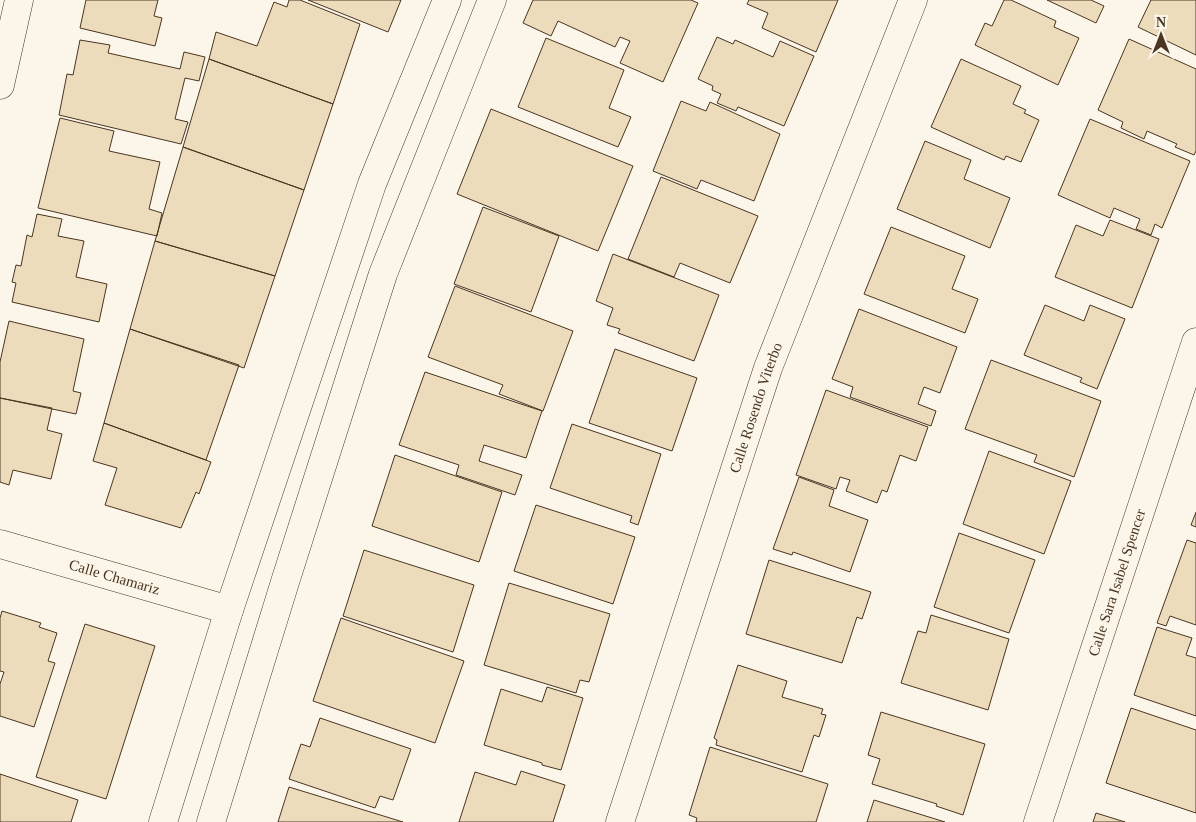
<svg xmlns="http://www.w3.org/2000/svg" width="1196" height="822" font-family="Georgia,serif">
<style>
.building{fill:#ecdcbc;stroke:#4a3520}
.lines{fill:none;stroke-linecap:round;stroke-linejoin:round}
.minor-casing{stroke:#4a3520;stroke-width:29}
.minor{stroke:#fbf6e9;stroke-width:28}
.labels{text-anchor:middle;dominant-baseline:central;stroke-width:4;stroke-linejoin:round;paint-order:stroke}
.street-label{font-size:15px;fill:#4a3520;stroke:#fbf6e9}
</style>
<rect width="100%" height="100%" fill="#fbf6e9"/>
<!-- building -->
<path class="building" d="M86 0H158L154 16 162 18 155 46 80 28Z
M289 0H300L360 24 333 104 209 59 216 32 257 46 274 2 287 7Z
M308 0H401L388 32Z
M533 0H691L698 3 663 82 620 63 630 41 620 37 615 47 558 21 551 36 523 23Z
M749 0H838L816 52 762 28 768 13 747 4Z
M1004 0H1011L1056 21 1054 27 1079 38 1058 85 975 45 985 23 992 26Z
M1047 0H1091L1104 6 1096 23Z
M1151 0H1196V55L1138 27Z
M717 37 733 44 735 40 773 57 780 41 814 56 784 126 738 107 736 111 717 103 721 94 712 90 713 86 698 79Z
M546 38 624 70 609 108 631 117 618 147 518 107Z
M1129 39 1196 69V151L1194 155 1175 147 1177 144 1147 131 1144 139 1121 128 1123 122 1098 110Z
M80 40 110 45 108 53 180 69 184 52 205 57 199 81 185 78 175 119 188 122 181 144 59 115 67 74 73 75Z
M209 59 333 104 304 190 183 147Z
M961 59 1021 86 1013 104 1026 110 1024 113 1039 120 1021 162 1006 156 1004 160 931 127Z
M681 101 706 111 710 102 780 134 754 201 701 180 697 189 653 171Z
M491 109 633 166 598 251 457 194Z
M60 118 114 131 109 151 160 162 149 209 162 213 157 236 38 208Z
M1090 119 1190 161 1162 228 1155 224 1151 235 1136 229 1140 219 1114 208 1110 218 1058 195Z
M925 141 971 160 964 179 1010 198 990 248 897 209Z
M183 147 304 190 275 276 155 241Z
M661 177 758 216 730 283 680 263 674 277 628 259Z
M483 207 559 236 531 312 454 284Z
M37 214 62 219 58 236 84 241 76 277 107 284 99 322 12 302 16 283 12 282 16 265 21 266 27 235 32 237Z
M1110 220 1159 239 1132 308 1055 277 1076 225 1103 236Z
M891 227 965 256 952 289 978 299 965 333 864 294Z
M155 241 275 276 244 368 130 329Z
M613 254 719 295 694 361 618 333 620 329 607 325 613 308 596 301Z
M455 286 573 331 543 411 499 394 503 385 428 357Z
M1045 305 1084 321 1090 305 1125 319 1097 389 1080 382 1082 378 1024 355Z
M859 309 957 347 940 393 924 387 918 404 936 411 931 426 850 397 853 387 832 379Z
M9 321 84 339 73 391 81 393 76 414 0 398V362Z
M130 329 239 365 206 460 104 423Z
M615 349 697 378 672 451 589 423Z
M991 360 1101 401 1074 477 1034 462 1037 455 965 429Z
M425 372 542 411 526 458 484 445 479 461 522 475 515 495 456 475 459 465 399 445Z
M826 390 928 427 916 461 900 455 887 492 882 490 877 503 846 491 850 480 840 477 836 489 796 475Z
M0 398 52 408 47 430 62 434 51 479 13 470 9 485 0 482Z
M104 423 211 462 199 494 196 492 181 528 105 505 117 468 93 461Z
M572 424 661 454 638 525 630 522 632 516 550 488Z
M989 451 1071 481 1044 554 963 524Z
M395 455 502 492 479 562 372 526Z
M799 477 834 490 829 506 868 520 850 572 793 552 792 555 773 549Z
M536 505 635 537 613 604 514 571Z
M1196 512V527L1191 525Z
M959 533 1035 560 1009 633 934 607Z
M1187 540 1196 543V625L1170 616 1166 626 1157 623Z
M364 550 474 585 453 652 343 616Z
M769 560 871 592 862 619 857 617 842 663 746 634Z
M509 583 610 614 589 682 580 680 576 693 484 665Z
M2 611 41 623 39 627 57 633 48 661 55 663 34 727 0 716V684L4 672 0 671V618Z
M931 615 1009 639 988 710 901 683 918 631 926 633Z
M341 618 464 661 435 743 313 701Z
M85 624 155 646 106 799 36 777Z
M1157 627 1192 638 1186 655 1196 658V716L1134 695Z
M738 665 787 681 782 697 823 709 821 714 826 715 819 737 814 735 802 772 716 745 717 740 714 738Z
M547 687 583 698 561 770 542 765V763L484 745 501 689 542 702Z
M1131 708 1196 730V813L1106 783Z
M881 712 985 744 963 815 936 806 937 804 872 784 880 759 868 755Z
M320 718 411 749 393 800 380 796 375 808 289 779 301 744 310 747Z
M710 747 828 784 816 822H696L697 818 689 815Z
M521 771 565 785 553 822H459L475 772 516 785Z
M0 774 78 800 71 822H0Z
M289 787 403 822H278Z
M874 800 945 822H867Z
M1096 813 1125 822H1093Z"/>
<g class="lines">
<!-- minor casing -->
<g class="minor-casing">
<g id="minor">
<path d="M0 85 19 0"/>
<path id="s1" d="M0 544 229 610"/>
<path d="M163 822 229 610 372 184 447 0"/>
<path d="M211 822 285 582 383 274 492 0"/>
<path id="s2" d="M620 822 768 368 913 0"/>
<path id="s3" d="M1038 822 1196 342"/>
</g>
</g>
<!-- minor -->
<use href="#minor" class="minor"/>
</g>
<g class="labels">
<!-- street labels -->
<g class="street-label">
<text stroke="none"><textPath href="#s2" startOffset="436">Calle Rosendo Viterbo</textPath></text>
<text stroke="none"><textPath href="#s1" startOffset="119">Calle Chamariz</textPath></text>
<text stroke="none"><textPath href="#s3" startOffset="252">Calle Sara Isabel Spencer</textPath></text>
</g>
</g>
<!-- north arrow -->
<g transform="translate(1161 35)" stroke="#fbf6e9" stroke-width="4" paint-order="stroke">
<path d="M0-4L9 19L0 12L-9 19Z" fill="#4a3520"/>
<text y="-8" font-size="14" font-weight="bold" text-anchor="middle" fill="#4a3520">N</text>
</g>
</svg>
